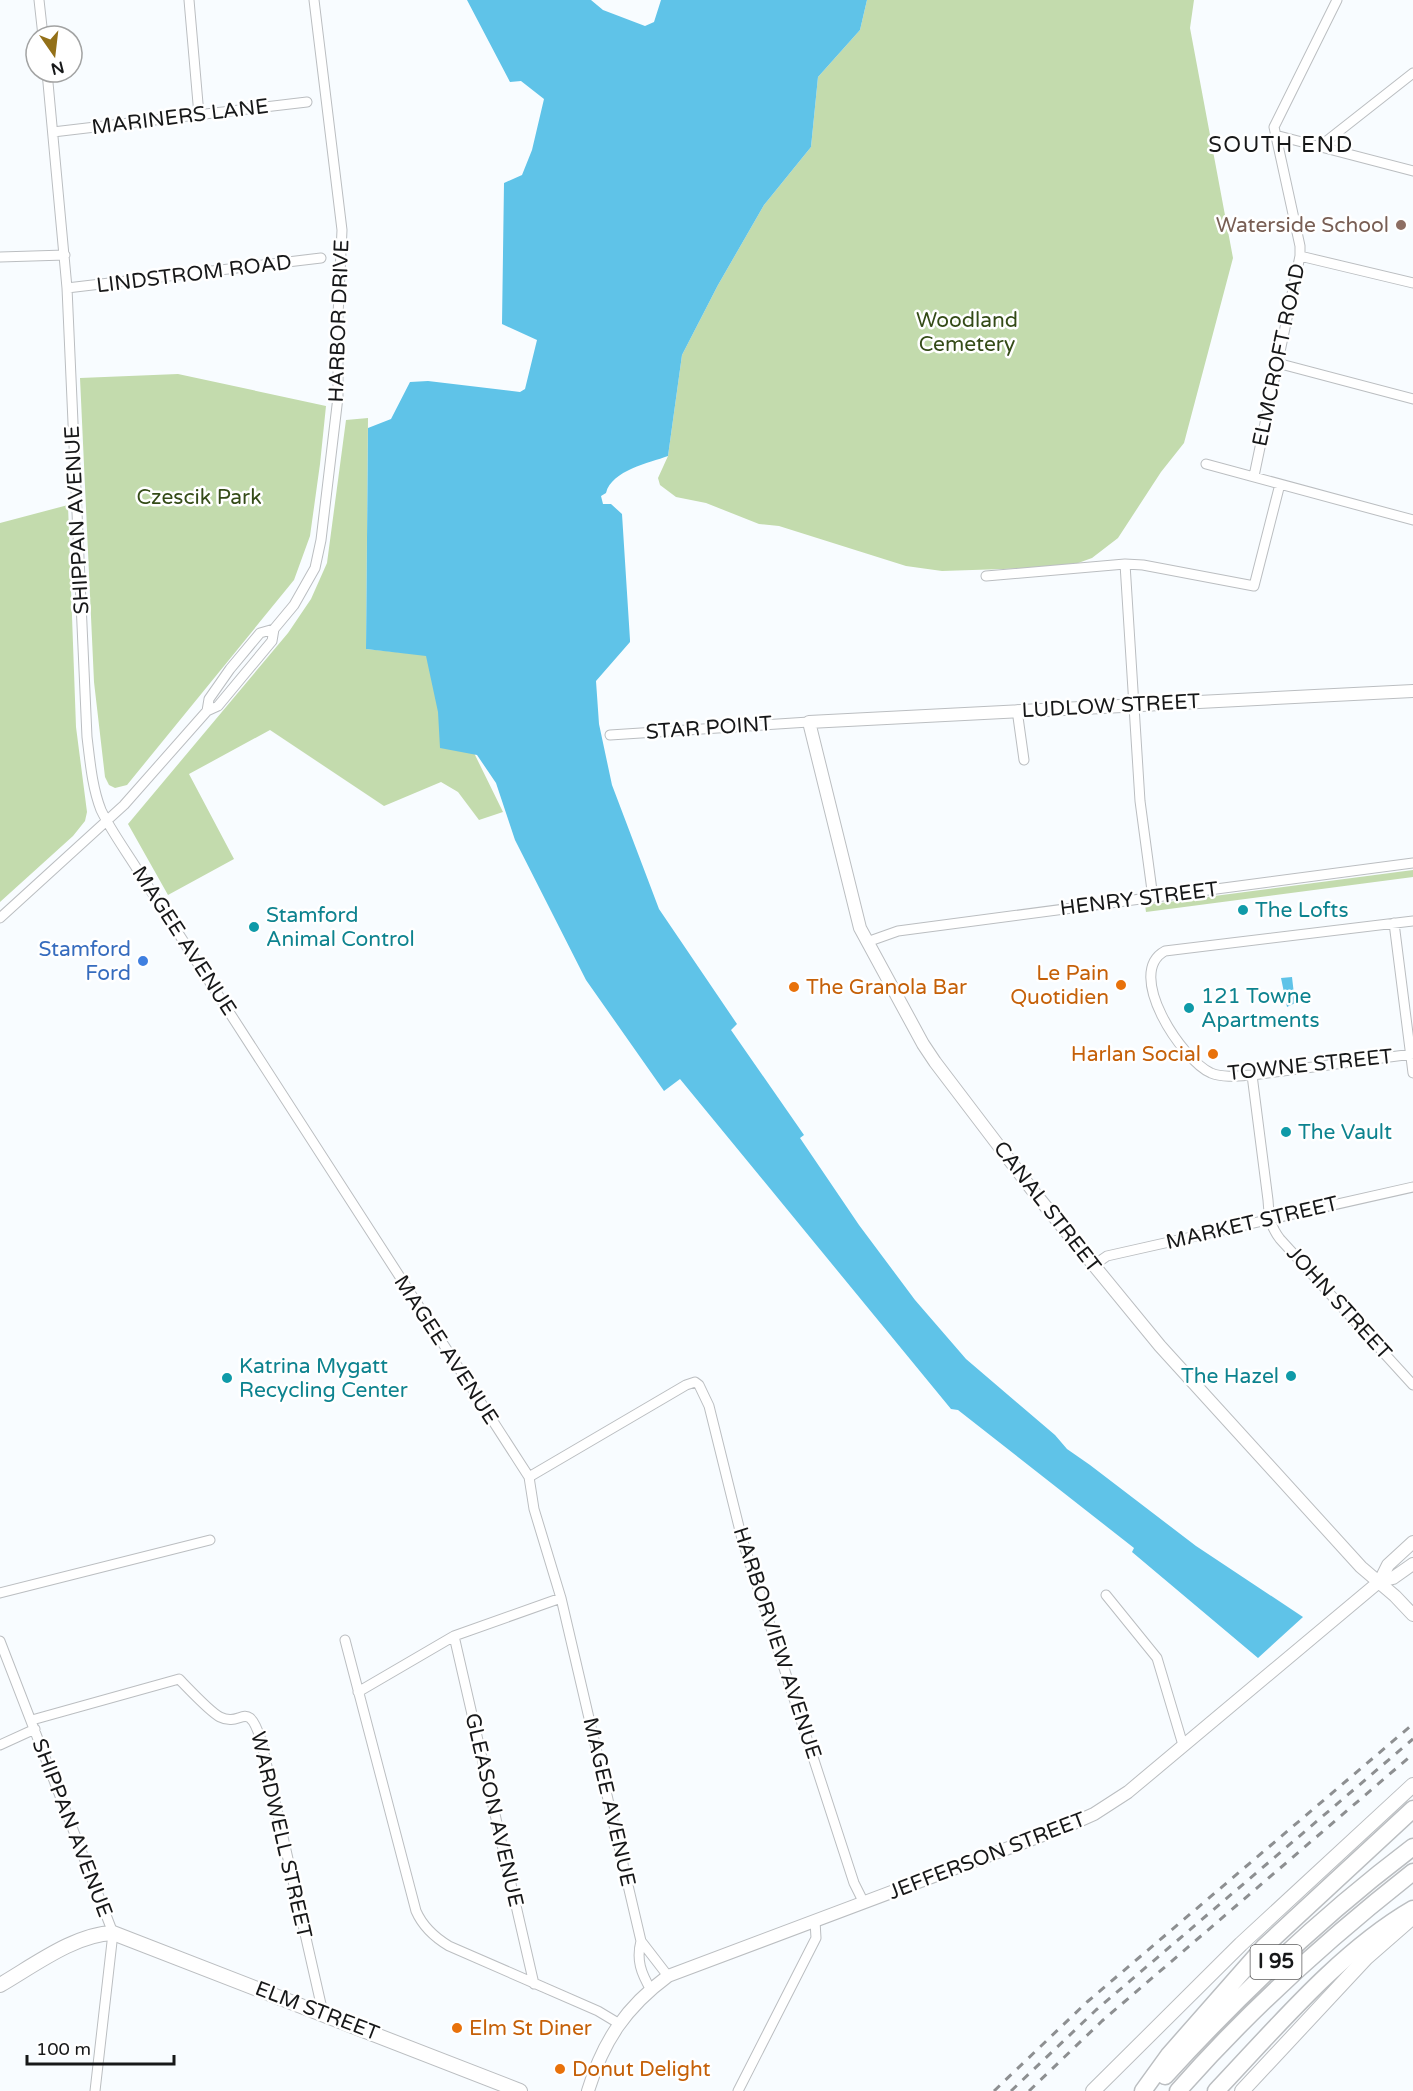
<svg xmlns="http://www.w3.org/2000/svg" width="1413" height="2091" font-family="'Varela Round',sans-serif">
<style>
.green{fill:#c3dbad}
.water{fill:#5fc3e8}
.lines{fill:none;stroke-linecap:round;stroke-linejoin:round}
.minor-casing{stroke:#bbbec1;stroke-width:11}
.tertiary-casing{stroke:#bbbec1;stroke-width:14}
.secondary-casing{stroke:#bbbec1;stroke-width:16}
.motorway-casing{stroke:#bbbec1;stroke-width:19}
.minor{stroke:#fff;stroke-width:9}
.tertiary{stroke:#fff;stroke-width:12}
.secondary{stroke:#fff;stroke-width:14}
.motorway{stroke:#fff;stroke-width:16}
.rail{stroke:#8d8f91;stroke-width:3;stroke-dasharray:8 8;stroke-linecap:butt}
.education-dot{fill:#8d6e63;stroke:#fff;stroke-width:2}
.culture-dot{fill:#0f9aa8;stroke:#fff;stroke-width:2}
.shop-dot{fill:#3f7fe0;stroke:#fff;stroke-width:2}
.food-dot{fill:#e8710a;stroke:#fff;stroke-width:2}
.labels{text-anchor:middle;dominant-baseline:central;stroke-width:5;stroke-linejoin:round;paint-order:stroke}
.shield{fill:#fff;stroke:#5d5d5e;stroke-width:1.5}
.shield-label{font-size:20px;font-weight:bold;fill:#171819}
.street-label{font-size:21px;fill:#171819;stroke:#fff}
.education-label{font-size:21px;fill:#785e54;stroke:#fff;text-anchor:end}
.park-label{font-size:21px;fill:#344b17;stroke:#fff}
.culture-label{font-size:21px;fill:#0d838f;stroke:#fff;text-anchor:start}
.shop-label{font-size:21px;fill:#366cbe;stroke:#fff;text-anchor:end}
.food-label{font-size:21px;fill:#c56008;stroke:#fff;text-anchor:start}
.neighbourhood-label{font-size:22px;letter-spacing:1.5px;fill:#171819;stroke:#fff}
</style>
<rect width="100%" height="100%" fill="#f8fcff"/>
<!-- green -->
<path class="green" d="M867 0H1194L1190 28 1233 258 1184 443 1161 472 1118 538 1092 558 1067 567 942 571 906 566 779 526 759 524 706 503 676 497 660 485 658 478 668 456 682 355 718 285 764 205 811 147 818 77 860 30Z
M178 374 326 406 320 464 310 536 294 580 127 785 115 788 109 785 105 777 94 682 80 378Z
M368 418 366 649 426 655 503 812 479 820 458 792 441 782 384 806 270 730 189 774 234 859 168 895 128 824 288 633 311 599 327 563 346 420Z
M68 505 76 727 87 812 85 821 73 836 0 902V523Z
M1413 870V877L1146 912 1145 905Z"/>
<!-- water -->
<path class="water" d="M467 0H591L603 10 645 26 654 22 661 0H867L860 30 818 77 811 147 764 205 718 285 682 355 668 456C649 463 612 470 606 493L601 496 603 504H611L622 514 630 640V642L596 681 599 724 612 785 659 909 737 1024 731 1030 804 1135 800 1138 859 1225 915 1300 966 1359 1055 1435 1067 1449 1090 1465 1196 1546 1303 1617 1258 1658 1132 1552 1134 1548 958 1410 951 1409 680 1079 664 1091 586 980 515 840 496 783 477 755 440 748 438 712 426 656 366 649 368 428 391 419 410 382 428 381 520 392 525 389 537 340 502 324 504 183 522 175 532 150 544 99 521 81 510 82Z
M1292 977 1295 1003 1287 1007 1281 978Z"/>
<g class="lines">
<!-- minor casing -->
<g class="minor-casing">
<path id="minor" d="M39 0 43 36
M189 0 199 115
M47 72 67 288 87 737C90 761 92 787 101 810 112 833 129 855 142 877L529 1477 534 1509 561 1598 641 1941C636 1960 641 1973 651 1990
M53 132 307 102
M1275 135 1413 171
M1319 147 1413 73
M1300 256 1413 283
M0 257 65 255
M67 288 321 258
M1277 363 1413 399
M1206 464 1413 520
M1254 476 1300 256V246L1274 127 1337 0
M1125 564 1140 801 1153 898
M986 576 1125 564 1143 565 1254 586 1280 484
M1017 710 1024 760
M207 711 209 699 230 669 260 633 274 629
M610 735 809 722
M0 918 124 805 207 711 218 706 272 641 274 629 294 605 315 568 321 540 338 397V316L342 230 314 0
M1413 921 1165 951C1124 973 1182 1060 1211 1073 1223 1078 1239 1076 1252 1075L1413 1054
M1394 923 1413 1073
M867 942 898 931 1413 863
M1252 1075 1268 1200C1269 1216 1270 1226 1280 1239L1413 1385
M1094 1265 1107 1256 1413 1187
M529 1477 686 1385 695 1382 699 1385 709 1406 742 1539 854 1883 864 1903
M0 1593 210 1540
M1106 1595 1157 1658 1183 1745
M454 1636 534 1984
M345 1640 416 1911C423 1927 434 1937 449 1946L598 2011 618 2023
M0 1641 113 1933 95 2091
M358 1692 454 1636 561 1598
M32 1720 179 1679C188 1688 210 1712 220 1717 242 1728 247 1697 261 1740L323 2013
M0 1745 35 1729
M641 1941 668 1976
M738 2091 816 1938 815 1921"/>
</g>
<!-- tertiary casing -->
<g class="tertiary-casing">
<path id="tertiary" d="M1413 691 809 722 860 928 923 1044 935 1062 1033 1191 1160 1346 1361 1567 1395 1596 1413 1615
M1380 1581 1393 1578 1413 1564
M588 2091C603 2041 626 2007 668 1976L1067 1826 1094 1814 1128 1792 1380 1581 1388 1565 1413 1542"/>
</g>
<!-- secondary casing -->
<g class="secondary-casing">
<path id="secondary" d="M0 1985C33 1966 75 1934 113 1933L520 2091
M1093 2091 1241 1944 1413 1785
M1242 2091 1366 1958 1413 1917"/>
</g>
<!-- motorway casing -->
<g class="motorway-casing">
<path id="motorway" d="M1165 2076C1241 1993 1323 1915 1413 1847
M1143 2091 1169 2055 1264 1947 1413 1809
M1178 2091C1249 2010 1329 1938 1413 1872
M1216 2091C1275 2029 1339 1952 1413 1909"/>
</g>
<!-- minor -->
<use href="#minor" class="minor"/>
<!-- tertiary -->
<use href="#tertiary" class="tertiary"/>
<!-- secondary -->
<use href="#secondary" class="secondary"/>
<!-- motorway -->
<use href="#motorway" class="motorway"/>
<!-- rail -->
<path class="rail" d="M994 2091 1087 2002 1413 1724
M1011 2091 1096 2010 1413 1739
M1029 2091 1102 2021 1413 1754"/>
</g>
<!-- markers -->
<circle class="education-dot" cx="1401" cy="225" r="6"/>
<g class="culture-dot">
<circle cx="1243" cy="910" r="6"/>
<circle cx="254" cy="927" r="6"/>
<circle cx="1189" cy="1008" r="6"/>
<circle cx="1286" cy="1132" r="6"/>
<circle cx="1291" cy="1376" r="6"/>
<circle cx="227" cy="1378" r="6"/>
</g>
<circle class="shop-dot" cx="143" cy="961" r="6"/>
<g class="food-dot">
<circle cx="1121" cy="985" r="6"/>
<circle cx="794" cy="987" r="6"/>
<circle cx="1213" cy="1054" r="6"/>
<circle cx="457" cy="2028" r="6"/>
<circle cx="560" cy="2069" r="6"/>
</g>
<g class="labels">
<!-- shield labels -->
<rect class="shield" x="1250.5" y="1945" width="51" height="34" rx="4.5"/>
<g class="shield-label">
<text x="1276" y="1962">I 95</text>
</g>
<!-- street labels -->
<g class="street-label">
<text transform="translate(180 117) rotate(-7)">MARINERS LANE</text>
<text transform="translate(194 274) rotate(-7)">LINDSTROM ROAD</text>
<text transform="translate(339 321) rotate(-88)">HARBOR DRIVE</text>
<text transform="translate(1279 355) rotate(-78)">ELMCROFT ROAD</text>
<text transform="translate(77 520) rotate(-93)">SHIPPAN AVENUE</text>
<text transform="translate(1111 706) rotate(-3)">LUDLOW STREET</text>
<text transform="translate(709 728) rotate(-4)">STAR POINT</text>
<text transform="translate(1139 899) rotate(-7)">HENRY STREET</text>
<text transform="translate(184 941) rotate(57)">MAGEE AVENUE</text>
<text transform="translate(1310 1065) rotate(-6)">TOWNE STREET</text>
<text transform="translate(1047 1207) rotate(52)">CANAL STREET</text>
<text transform="translate(1252 1223) rotate(-13)">MARKET STREET</text>
<text transform="translate(1339 1303) rotate(48)">JOHN STREET</text>
<text transform="translate(446 1350) rotate(57)">MAGEE AVENUE</text>
<text transform="translate(777 1643) rotate(72)">HARBORVIEW AVENUE</text>
<text transform="translate(609 1802) rotate(77)">MAGEE AVENUE</text>
<text transform="translate(494 1810) rotate(77)">GLEASON AVENUE</text>
<text transform="translate(72 1828) rotate(69)">SHIPPAN AVENUE</text>
<text transform="translate(281 1835) rotate(77)">WARDWELL STREET</text>
<text transform="translate(987 1856) rotate(-21)">JEFFERSON STREET</text>
<text transform="translate(317 2011) rotate(21)">ELM STREET</text>
</g>
<!-- education labels -->
<g class="education-label">
<text x="1389" y="225">Waterside School</text>
</g>
<!-- park labels -->
<g class="park-label">
<text x="967" y="320">Woodland<tspan x="967" dy="24">Cemetery</tspan></text>
<text x="199" y="497">Czescik Park</text>
</g>
<!-- culture labels -->
<g class="culture-label">
<text x="1255" y="910">The Lofts</text>
<text x="266" y="915">Stamford<tspan x="266" dy="24">Animal Control</tspan></text>
<text x="1201" y="996">121 Towne<tspan x="1201" dy="24">Apartments</tspan></text>
<text x="1298" y="1132">The Vault</text>
<text x="239" y="1366">Katrina Mygatt<tspan x="239" dy="24">Recycling Center</tspan></text>
<text x="1279" y="1376" text-anchor="end">The Hazel</text>
</g>
<!-- shop labels -->
<g class="shop-label">
<text x="131" y="949">Stamford<tspan x="131" dy="24">Ford</tspan></text>
</g>
<!-- food labels -->
<g class="food-label">
<text x="1109" y="973" text-anchor="end">Le Pain<tspan x="1109" dy="24">Quotidien</tspan></text>
<text x="806" y="987">The Granola Bar</text>
<text x="1201" y="1054" text-anchor="end">Harlan Social</text>
<text x="469" y="2028">Elm St Diner</text>
<text x="572" y="2069">Donut Delight</text>
</g>
<!-- neighbourhood labels -->
<g class="neighbourhood-label">
<text x="1281" y="145">SOUTH END</text>
</g>
</g>
<!-- north arrow -->
<g transform="translate(54 54) rotate(166)"><circle r="28" fill="#ffffff" stroke="#a2a3a3" stroke-width="1.5"/>
<path d="M0-4.5L10 22L0 15L-10 22Z" fill="#937018"/>
<text y="-9" font-size="16" font-weight="bold" text-anchor="middle" fill="#171819">N</text>
</g>
<!-- scale -->
<path d="M27 2055v9h147v-9" fill="none" stroke="#171819" stroke-width="3"/>
<text x="36" y="2055" font-size="18" fill="#171819" stroke="#ffffff" stroke-width="4.5" paint-order="stroke">100 m</text>
</svg>
